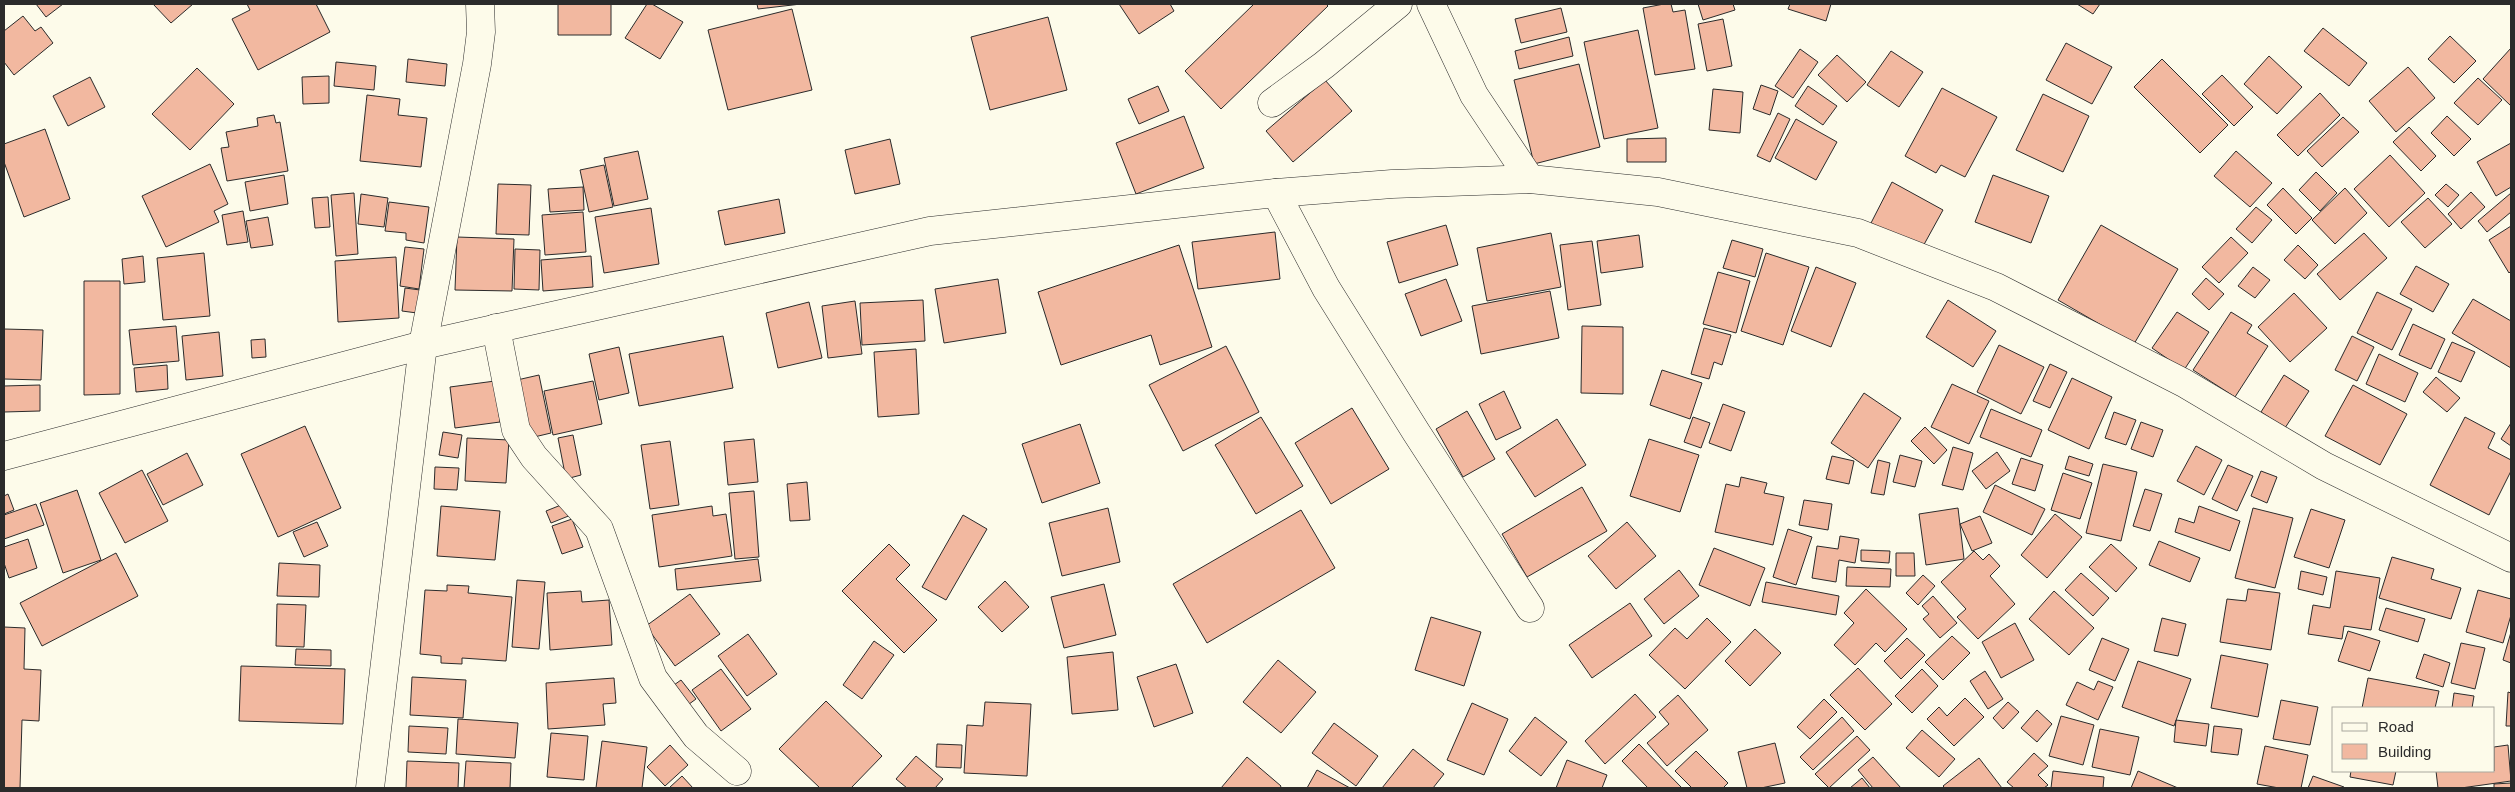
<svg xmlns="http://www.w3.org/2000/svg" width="2515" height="792" font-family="Helvetica,sans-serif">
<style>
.building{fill:#f2b8a0;stroke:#2b2b2b}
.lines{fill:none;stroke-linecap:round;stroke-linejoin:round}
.minor-casing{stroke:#2b2b2b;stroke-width:29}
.tertiary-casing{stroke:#2b2b2b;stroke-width:29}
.secondary-casing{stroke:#2b2b2b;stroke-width:29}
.minor{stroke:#fdfbea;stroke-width:28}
.tertiary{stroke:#fdfbea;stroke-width:28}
.secondary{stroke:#fdfbea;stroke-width:28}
</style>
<rect width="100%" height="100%" fill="#fdfbea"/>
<!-- building -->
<path class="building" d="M36 4H63L46 17Z
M153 4H193L171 23Z
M247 4H316L330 32 258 70 232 19 250 10Z
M558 4H611V35H558Z
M647 4H652L683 22 660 59 625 38Z
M757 4H801L758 9Z
M1119 4H1170L1174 11 1139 34Z
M1254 4H1326L1328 6 1221 109 1185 71Z
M1664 4H1671L1673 12 1685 10 1695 69 1655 75 1643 8Z
M1698 4H1733L1735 10 1703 20Z
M1790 4H1831L1826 21 1788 9Z
M2077 4H2100L2093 14Z
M1561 8 1567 32 1521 43 1515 19Z
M792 9 812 90 728 110 708 30Z
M23 16 35 31 41 27 53 43 14 75 4 62V31Z
M1048 17 1067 90 990 110 971 37Z
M1723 19 1732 66 1707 71 1698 24Z
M2323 28 2367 63 2349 86 2304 51Z
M1638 30 1658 128 1604 139 1584 42Z
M2450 36 2476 61 2454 83 2428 59Z
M1569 37 1573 56 1519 69 1515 51Z
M2066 43 2112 67 2092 104 2046 80Z
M2511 48V106L2483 79Z
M1800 49 1818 62 1793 98 1775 86Z
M1891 51 1923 72 1899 107 1867 85Z
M1837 55 1866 82 1847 102 1818 75Z
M2269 56 2302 87 2277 114 2244 84Z
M408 59 447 64 445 86 406 82Z
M2162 59 2228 125 2200 153 2134 87Z
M336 62 376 66 374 90 334 86Z
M1579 64 1600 147 1534 164 1514 80Z
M2408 67 2435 98 2396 132 2369 101Z
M197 68 234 104 190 150 152 114Z
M2222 75 2253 107 2234 126 2202 94Z
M329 76V103L303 104 302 77Z
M90 77 105 107 68 126 53 96Z
M2478 78 2502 100 2478 125 2454 103Z
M1325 80 1352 111 1293 162 1266 131Z
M1761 85 1778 91 1770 115 1753 109Z
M1158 86 1169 111 1139 124 1128 99Z
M1808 86 1837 106 1823 125 1795 106Z
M1942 88 1997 117 1965 177 1941 165 1936 173 1905 156Z
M1713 89 1743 92 1740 133 1709 130Z
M2320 93 2340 115 2298 156 2277 135Z
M2043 94 2089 116 2063 172 2016 150Z
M367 95 400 99 398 115 427 118 421 167 360 161Z
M1778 113 1790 119 1770 162 1757 156Z
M274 115 276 123 280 122 288 171 227 181 221 148 229 147 226 132 258 126 257 118Z
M1184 116 1204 168 1136 194 1116 143Z
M2447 116 2471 139 2454 156 2431 133Z
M2343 117 2359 132 2322 167 2307 151Z
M1796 119 1837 142 1816 180 1775 158Z
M2409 127 2436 156 2421 171 2393 142Z
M45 129 70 199 24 217 4 162V144Z
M1666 138V162H1627V139Z
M890 139 900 184 855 194 845 150Z
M2511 143V187L2496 196 2477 162Z
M638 151 648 199 614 206 604 158Z
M2236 151 2272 183 2250 207 2214 176Z
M2390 155 2425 193 2389 227 2354 189Z
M210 164 228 204 214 211 219 222 166 247 142 196Z
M604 165 613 207 589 212 580 170Z
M2316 172 2337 193 2320 211 2299 190Z
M284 175 288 204 250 211 245 182Z
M1993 175 2049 196 2031 243 1975 222Z
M1892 182 1943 210 1921 250 1871 223Z
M498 184 531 185 529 235 496 234Z
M2446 184 2459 195 2448 207 2435 195Z
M583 187 584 210 550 212 548 189Z
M2283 188 2312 218 2296 234 2267 205Z
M2345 188 2367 213 2335 244 2312 220Z
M2471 192 2485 207 2461 229 2448 214Z
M354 193 358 254 336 256 331 195Z
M2511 193V212L2487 232 2478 221Z
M361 194 388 198 384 227 358 224Z
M328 197 330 227 315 228 312 198Z
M2428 198 2452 224 2425 248 2401 222Z
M779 199 785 233 725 245 718 211Z
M389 202 429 207 424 243 406 240V233L385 231Z
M2256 207 2272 220 2252 243 2236 229Z
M651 208 659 264 604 273 595 217Z
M243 211 248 242 227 245 222 215Z
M583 212 586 252 545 255 542 215Z
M268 217 273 245 251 248 246 221Z
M1446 225 1458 265 1399 283 1387 242Z
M2101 225 2178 269 2134 344 2058 300Z
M2511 226V271L2509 273 2489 240Z
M1275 232 1280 279 1198 289 1192 242Z
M1551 233 1561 287 1487 301 1477 248Z
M2364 233 2387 258 2340 300 2317 274Z
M1639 235 1643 267 1601 273 1597 241Z
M457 237 514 239 512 291 455 290Z
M2231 237 2248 253 2219 283 2202 267Z
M1732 240 1763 249 1755 277 1723 268Z
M1592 241 1601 305 1568 310 1560 245Z
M1179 245 1212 347 1160 365 1151 335 1061 365 1038 292Z
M2298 245 2318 265 2305 279 2284 260Z
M405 247 424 249 419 289 400 286Z
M515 249 540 250 539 290 514 289Z
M204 253 210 316 163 320 157 258Z
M1766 253 1809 267 1783 345 1741 331Z
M143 256 145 282 124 284 122 259Z
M591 256 593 287 543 291 541 260Z
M396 257 399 318 338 322 335 261Z
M2416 266 2449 284 2433 312 2400 294Z
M1816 267 1856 283 1831 347 1791 331Z
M2253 267 2270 280 2255 298 2238 286Z
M1718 272 1750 281 1736 333 1703 324Z
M2206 278 2224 294 2209 310 2192 294Z
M998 279 1006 333 944 343 935 289Z
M1446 279 1462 321 1421 336 1405 294Z
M84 281H120V394L84 395Z
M405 288 420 290 417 313 402 311Z
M1550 291 1559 338 1481 354 1472 306Z
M2377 292 2412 309 2392 350 2357 333Z
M2294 293 2327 328 2290 362 2258 327Z
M2473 299 2511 321V368L2452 333Z
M923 300 925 341 862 345 860 303Z
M1948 300 1996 331 1973 367 1926 337Z
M855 301 862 354 828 358 822 306Z
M809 302 822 358 778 368 766 313Z
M2177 312 2209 332 2184 370 2152 348Z
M2231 312 2252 325 2247 333 2268 346 2235 397 2193 370Z
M2413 324 2445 339 2431 369 2399 355Z
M176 326 179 361 133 365 129 330Z
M1582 326 1623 327V394L1581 393Z
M1704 328 1731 335 1722 365 1714 362 1709 379 1691 374Z
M4 329 43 330 41 380 4 379Z
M219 332 223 376 186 380 182 336Z
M723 336 733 388 639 406 629 354Z
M2352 336 2374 347 2357 381 2335 370Z
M265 339 266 357 252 358 251 340Z
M2452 342 2475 352 2461 382 2438 372Z
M1999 345 2044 367 2021 414 1977 392Z
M1226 346 1259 412 1183 451 1149 385Z
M619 347 629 393 599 400 589 354Z
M916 349 919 414 878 417 874 352Z
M2379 354 2418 373 2405 402 2366 384Z
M2050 364 2067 372 2050 408 2033 401Z
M167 365 168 389 136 392 134 368Z
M1662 370 1702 383 1690 419 1650 405Z
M539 375 551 433 530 438 517 380Z
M2284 375 2309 391 2285 428 2261 412Z
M2436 377 2460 398 2447 412 2423 392Z
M2072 378 2112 397 2089 449 2048 430Z
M495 381 500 422 455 428 450 387Z
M593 381 602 424 553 435 544 391Z
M1952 384 1989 401 1969 444 1931 427Z
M40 385V411L4 412V386Z
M2353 385 2407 414 2380 465 2325 436Z
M1504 391 1521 428 1496 440 1479 404Z
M1864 393 1901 418 1868 468 1831 443Z
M1723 404 1745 412 1731 451 1709 443Z
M1352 408 1389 469 1331 504 1295 443Z
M1991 409 2042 430 2031 457 1980 437Z
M1467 411 1495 459 1463 477 1436 429Z
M2114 412 2136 420 2126 445 2105 438Z
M1261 417 1303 486 1256 514 1215 445Z
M1693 417 1710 423 1701 448 1684 442Z
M2465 417 2495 433 2488 448 2511 460V471L2489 515 2430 485Z
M1557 419 1586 465 1535 497 1506 452Z
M2141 422 2163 430 2153 457 2131 449Z
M2511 423V446L2501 439Z
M1080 424 1100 483 1042 503 1022 444Z
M305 426 341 508 278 537 241 454Z
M1925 427 1947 450 1934 464 1911 441Z
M443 432 462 435 458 458 439 455Z
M573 435 581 475 566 479 558 438Z
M467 438 509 440 506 483 465 481Z
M754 439 758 482 728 485 724 442Z
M1649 439 1699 455 1680 512 1630 496Z
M670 441 679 505 650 509 641 445Z
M2196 446 2222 460 2204 495 2177 481Z
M1953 447 1973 453 1963 490 1942 485Z
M1997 452 2010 471 1986 489 1972 471Z
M187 453 203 485 163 505 147 474Z
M1900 455 1922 461 1915 487 1893 482Z
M1832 456 1854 461 1849 484 1826 479Z
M2069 456 2093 464 2089 476 2065 469Z
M2021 458 2043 465 2035 491 2012 484Z
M1878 460 1890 463 1884 495 1871 493Z
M2103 464 2137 472 2121 541 2086 533Z
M2228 465 2253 476 2237 511 2212 499Z
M435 467 459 468 457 490 434 489Z
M142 470 168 521 125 543 99 493Z
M2261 471 2277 477 2267 503 2251 496Z
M2063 473 2092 483 2080 519 2051 510Z
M1741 477 1767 483 1764 493 1784 497 1773 545 1715 532 1726 484 1739 487Z
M807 482 810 520 790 521 787 484Z
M1995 485 2045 509 2032 535 1983 512Z
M1582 487 1607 531 1527 577 1502 534Z
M2145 489 2162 494 2150 531 2133 526Z
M77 490 101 560 63 573 40 503Z
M754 491 759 557 735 559 729 493Z
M8 494 14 510 4 514V496Z
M1804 500 1832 504 1828 530 1799 525Z
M566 503 571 515 551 523 546 511Z
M36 504 44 525 4 539V515Z
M441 506 500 511 495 560 437 556Z
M712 506 713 516 726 514 732 556 659 567 652 515Z
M2199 506 2240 521 2230 551 2175 532 2179 518 2194 523Z
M1108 508 1120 562 1062 576 1049 523Z
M1958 508 1964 559 1926 565 1919 514Z
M2253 508 2293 518 2275 588 2235 578Z
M2311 509 2345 520 2329 568 2294 557Z
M1301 510 1335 568 1207 643 1173 584Z
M2055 514 2082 537 2047 578 2021 555Z
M963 515 987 529 946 600 922 587Z
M1980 516 1992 543 1972 551 1960 524Z
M572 519 583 547 562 554 552 526Z
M317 522 328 546 304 557 293 532Z
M1627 522 1656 556 1616 589 1588 556Z
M1788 529 1812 537 1796 585 1773 577Z
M1840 536 1859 539 1855 563 1839 560 1836 582 1812 578 1817 546 1838 549Z
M28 539 37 568 9 578 4 563V547Z
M2159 541 2200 558 2190 582 2149 565Z
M889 544 910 565 896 579 937 620 904 653 842 591Z
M2111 544 2137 568 2116 592 2089 567Z
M1714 548 1765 568 1750 606 1699 585Z
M1861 550 1890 551 1889 563 1861 561Z
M1974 551 1983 560 1989 554 2000 566 1990 576 2015 604 1978 639 1957 617 1966 609 1941 582Z
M116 553 138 596 42 646 20 603Z
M1896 553H1914L1915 576H1896Z
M2392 557 2434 569 2431 579 2461 588 2451 619 2379 598Z
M758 559 761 581 677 590 675 569Z
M279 563 320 565 319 597 277 596Z
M1847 567 1891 569 1890 587 1846 586Z
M1679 570 1699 596 1664 624 1644 599Z
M2301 571 2327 577 2323 595 2298 589Z
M2336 571 2380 578 2371 630 2344 626 2342 639 2308 634 2313 605 2330 608Z
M2081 573 2109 598 2093 616 2065 590Z
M1923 575 1935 586 1918 605 1906 593Z
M517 580 545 582 539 649 512 647Z
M1005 581 1029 607 1002 632 978 607Z
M1766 582 1839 596 1836 615 1762 602Z
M1104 584 1116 635 1064 648 1051 597Z
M447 585 469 586 468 593 512 597 506 661 462 658V664L441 663V656L420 654 425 590 447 591Z
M1866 589 1907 629 1885 652 1876 643 1855 665 1834 645 1854 623 1844 613Z
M2248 589 2280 593 2271 650 2220 642 2227 599 2246 601Z
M2478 590 2511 599V615L2503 643 2466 632Z
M581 591 582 602 609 600 612 645 550 650 547 593Z
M2054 591 2094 628 2069 655 2029 619Z
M690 594 720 634 675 666 646 626Z
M1933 596 1957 623 1940 638 1923 619 1929 614 1922 606Z
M1630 603 1652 636 1592 678 1569 645Z
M277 604 306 605 304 647 276 646Z
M2386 608 2425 619 2418 642 2379 630Z
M1431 617 1481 632 1464 686 1415 670Z
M1707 618 1731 642 1685 689 1649 655 1675 628 1687 639Z
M2162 618 2186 624 2178 656 2154 651Z
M2015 623 2034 660 2001 678 1982 642Z
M4 627 25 628 24 669 41 670 39 721 22 720 20 788H4Z
M1755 629 1781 653 1750 686 1725 661Z
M2348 631 2380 641 2370 671 2338 661Z
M2511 632V663L2503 660Z
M748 634 777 674 747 696 718 656Z
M1952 636 1970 653 1943 680 1925 662Z
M1907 638 1925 655 1901 679 1884 661Z
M2102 638 2129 649 2115 681 2089 670Z
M874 641 894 655 862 699 843 685Z
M2461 643 2485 648 2475 689 2451 683Z
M296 649 331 650V666L295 665Z
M1113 652 1118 710 1072 714 1067 657Z
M2424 654 2450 663 2443 687 2416 678Z
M2221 655 2268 664 2258 717 2211 708Z
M1278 660 1316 692 1281 733 1243 702Z
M2138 661 2191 679 2174 726 2122 707Z
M1176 664 1193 713 1154 727 1137 677Z
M241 666 345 669 343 724 239 721Z
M1858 668 1892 704 1865 730 1830 695Z
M721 669 751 709 721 731 692 690Z
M1922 669 1938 686 1912 713 1895 696Z
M1985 671 2003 699 1988 709 1970 681Z
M412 677 466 680 463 718 410 715Z
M614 678 616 703 603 704 605 725 548 729 546 683Z
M2368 678 2439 691 2435 708H2362Z
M681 680 696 699 681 710 667 690Z
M2098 681 2113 687 2098 720 2066 705 2077 682 2094 690Z
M2508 692 2511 693V726H2506Z
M2454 693 2474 696 2472 708H2452Z
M1635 694 1656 717 1605 764 1585 741Z
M1678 695 1708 730 1667 766 1647 743 1669 724 1659 712Z
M1965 698 1984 717 1954 746 1927 719 1939 707 1947 716Z
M1824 699 1837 712 1810 739 1797 727Z
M2281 700 2318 707 2310 745 2273 739Z
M826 701 882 756 851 788H820L779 749Z
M985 702 1031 704 1027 776 964 773 967 725 983 726Z
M2008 702 2019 712 2003 729 1993 718Z
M1472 703 1508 719 1484 775 1447 760Z
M2037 710 2052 724 2037 742 2021 728Z
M2061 716 2094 725 2083 765 2049 756Z
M1535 717 1567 742 1541 776 1509 751Z
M1842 717 1854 731 1813 770 1800 757Z
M458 719 518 723 515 758 456 754Z
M2176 720 2209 724 2206 746 2174 742Z
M1334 723 1378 756 1356 786 1312 753Z
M409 726 448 728 446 754 408 752Z
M2214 726 2242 729 2238 755 2211 752Z
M2100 729 2139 737 2130 775 2092 767Z
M1922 730 1955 759 1939 777 1906 748Z
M551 733 588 736 584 780 547 777Z
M1857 736 1870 750 1829 788 1815 774Z
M602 741 647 747 642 788H596Z
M1775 743 1785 783 1761 788H1747L1738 752Z
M937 744 962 745 961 768 936 767Z
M1639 744 1682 788H1648L1622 761Z
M670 745 688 765 665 786 647 767Z
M2508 745 2511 781 2461 788H2438L2436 771H2494V747Z
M2265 746 2308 755 2301 788H2279L2257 784Z
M1413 749 1444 774 1433 788H1382Z
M1696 751 1728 783 1723 788H1692L1675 771Z
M2034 753 2048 766 2038 775 2048 785 2044 788H2014L2007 782Z
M916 756 943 779 935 788H907L896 779Z
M1247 757 1281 786 1280 788H1221Z
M1873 757 1901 788H1873L1858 770Z
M1979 758 2002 788H1945L1943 786Z
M1567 760 1607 775 1602 788H1556Z
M407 761 459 763 458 788H406Z
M466 761 511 763 510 788H464Z
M1317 770 1350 788H1307Z
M2053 771 2104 777 2103 788H2051Z
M2138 771 2178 788H2131Z
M2351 771H2396L2393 785 2350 777Z
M682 776 693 788H669Z
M2313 776 2344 787V788H2308Z
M1862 778 1870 788H1850Z
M2511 783V788H2494V784Z"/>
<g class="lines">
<!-- minor casing -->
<g class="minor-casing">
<path id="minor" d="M1272 103 1324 65 1398 4
M1276 193 1326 288 1416 432 1530 608
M496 328 516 430 534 457 599 529 653 678 696 736 737 771
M423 345 477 64 481 32 480 4"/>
</g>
<!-- tertiary casing -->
<g class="tertiary-casing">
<path id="tertiary" d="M1431 4 1474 95 1530 179
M370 788 423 345"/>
</g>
<!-- secondary casing -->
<g class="secondary-casing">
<path id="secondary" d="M4 456 423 345 930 231 1276 193 1392 184 1530 179 1658 192 1858 233 1996 287 2184 383 2324 466 2511 558"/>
</g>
<!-- minor -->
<use href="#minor" class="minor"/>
<!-- tertiary -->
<use href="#tertiary" class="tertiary"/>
<!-- secondary -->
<use href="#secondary" class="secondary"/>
</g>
<!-- border -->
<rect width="2515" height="792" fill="none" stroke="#2b2b2b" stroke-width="10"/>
<!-- legend -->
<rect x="2332" y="707" width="162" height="65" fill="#fdfbea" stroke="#a9a89e"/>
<rect x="2342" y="723" width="25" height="8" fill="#fdfbea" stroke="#a9a89e"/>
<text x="2378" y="732" font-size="15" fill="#2b2b2b">Road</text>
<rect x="2342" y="744" width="25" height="15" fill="#f2b8a0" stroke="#a9a89e"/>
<text x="2378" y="757" font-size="15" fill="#2b2b2b">Building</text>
</svg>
